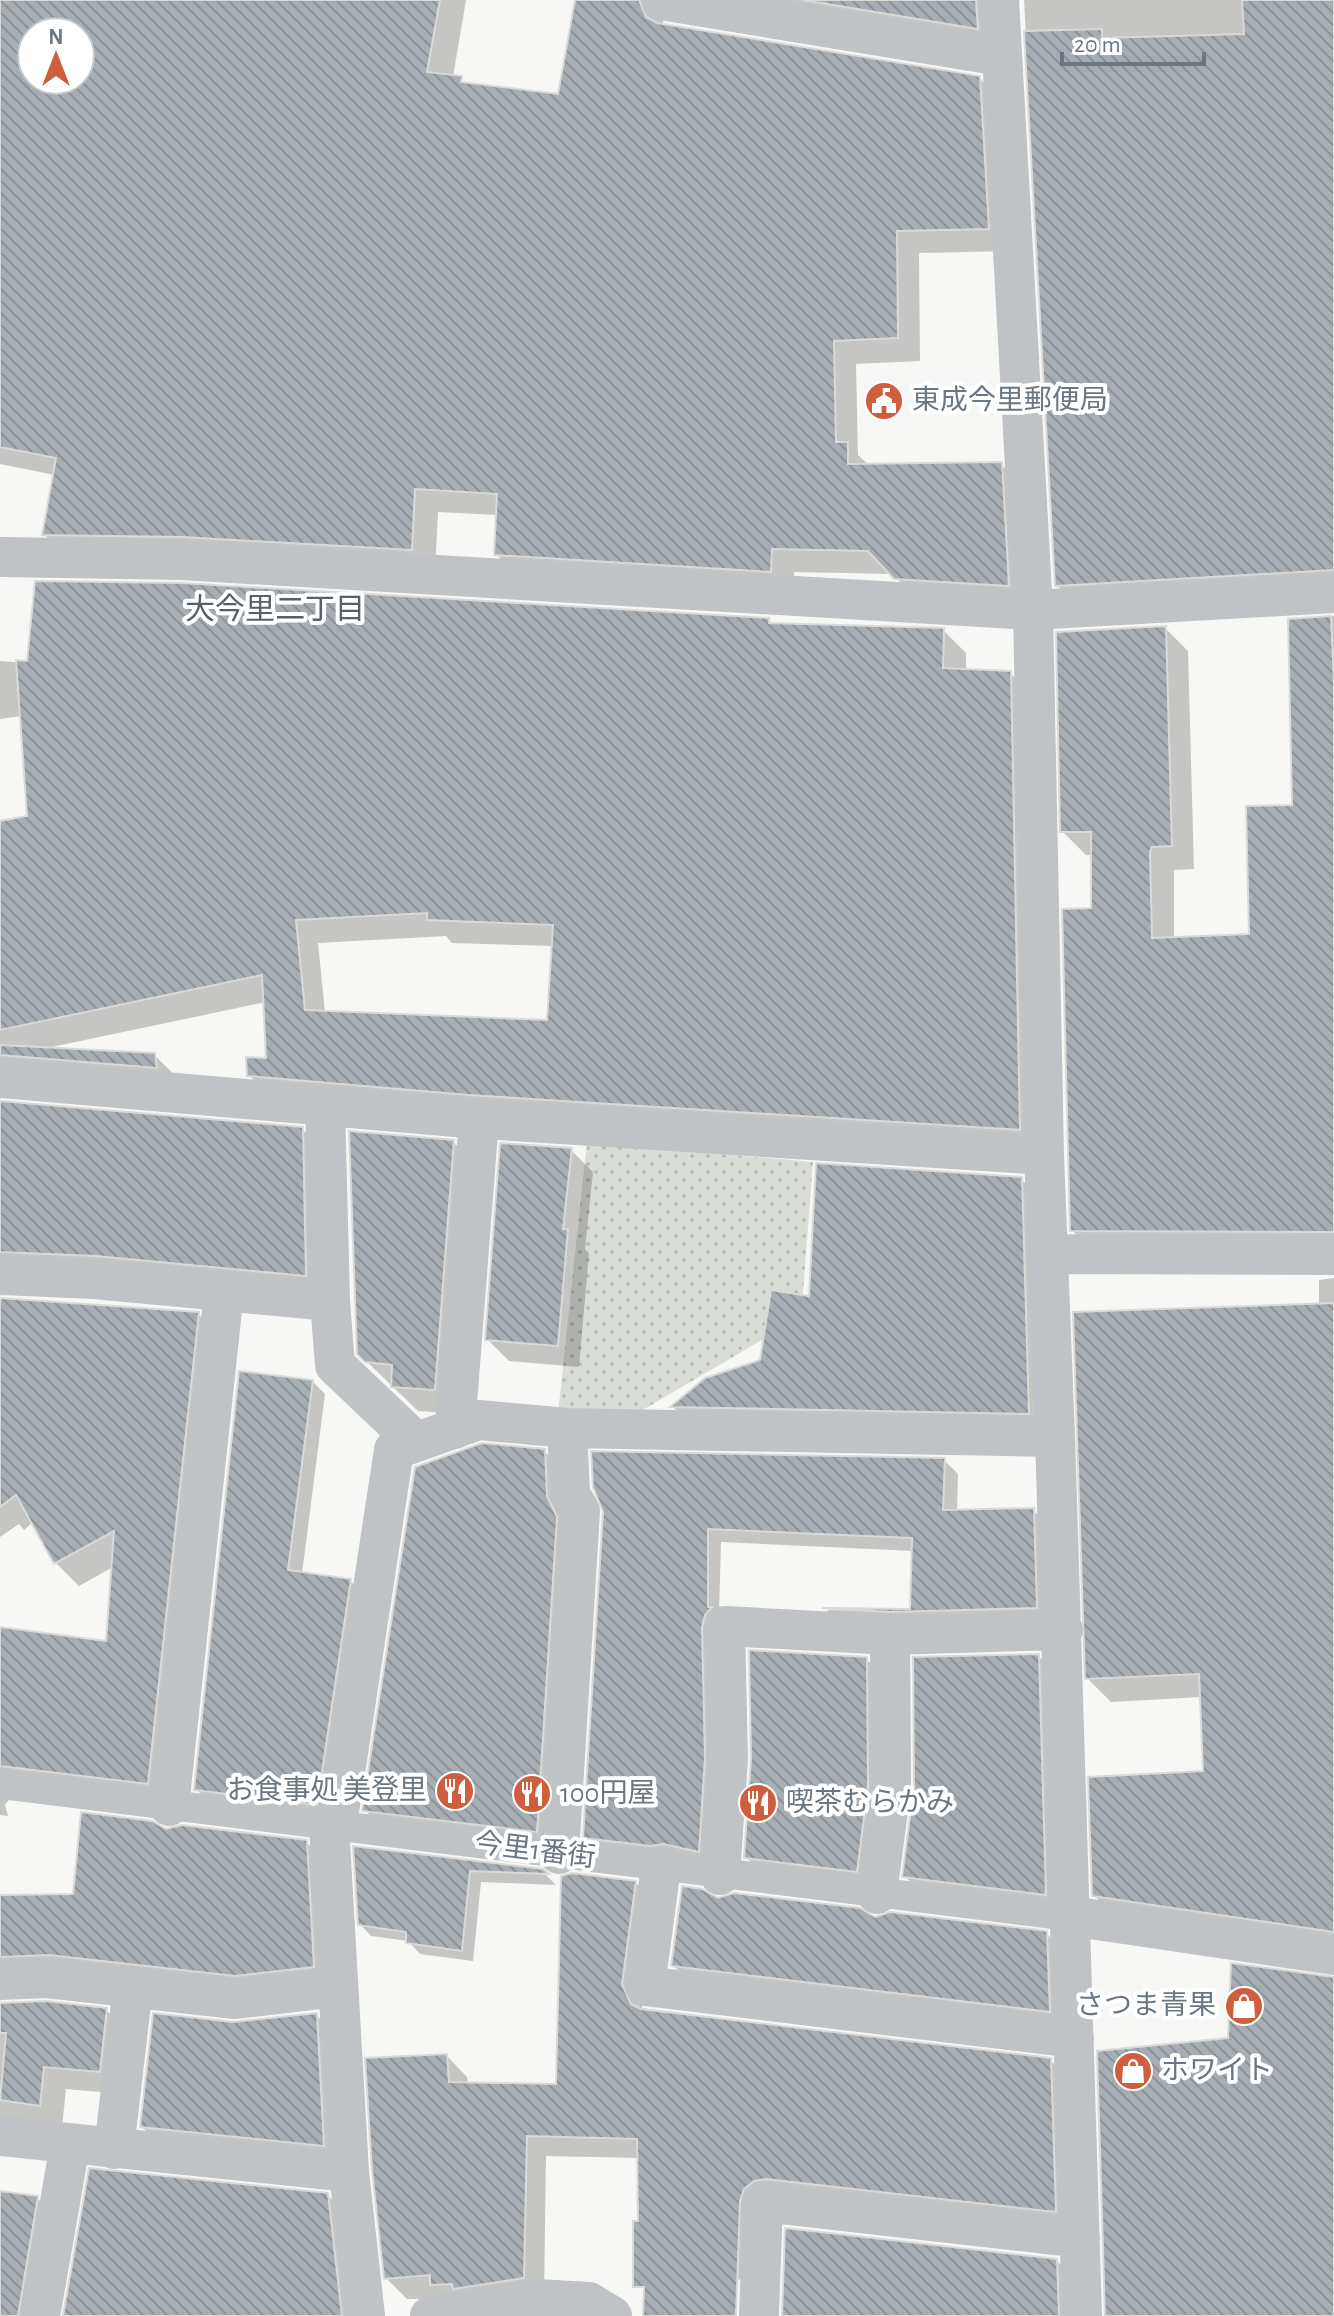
<svg xmlns="http://www.w3.org/2000/svg" width="1334" height="2316" font-family="'Alegreya Sans','Noto Sans JP',sans-serif">
<style>
.green{fill:url(#green-dots)}
.shadow{fill:#0003;fill-rule:evenodd}
.building{fill:url(#building-back-hatch);stroke:#d9d9d7;stroke-width:2;fill-rule:evenodd}
.lines{fill:none;stroke-linecap:round;stroke-linejoin:round}
.pedestrian{stroke:#bfc3c6;stroke-width:30}
.minor{stroke:#bfc3c6;stroke-width:40}
.labels{text-anchor:middle;dominant-baseline:central;stroke-width:8;stroke-linejoin:round;paint-order:stroke}
.poi-label{font-size:28px;fill:#6a7782;stroke:#fff;text-anchor:start}
.street-label{font-size:28px;fill:#6a7782;stroke:#fff}
.neighbourhood-label{font-size:30px;fill:#576068;stroke:#fff}
</style>
<defs>
<pattern id="green-dots" width="8" height="8" patternUnits="userSpaceOnUse" patternTransform="scale(2)"><rect width="8" height="8" fill="#d9ddd6"/><path d="M2 2h.1M6 6h.1" fill="none" stroke="#b4b8b3" stroke-width="1.8" stroke-linecap="round"/></pattern>
<pattern id="building-back-hatch" width="6" height="6" patternUnits="userSpaceOnUse" patternTransform="scale(2)"><rect width="6" height="6" fill="#a7aeb3"/><path d="M-1 5l2 2M0 0l6 6M5-1l2 2" fill="none" stroke="#8c9297"/></pattern>
</defs>
<rect width="100%" height="100%" fill="#f7f7f5"/>
<!-- green -->
<path class="green" d="M587 1142 813 1162 801 1317 629 1418 558 1414Z"/>
<!-- shadow -->
<path class="shadow" d="M0 0H466L453 77 467 84 560 96 629 0H686L667 8 662 26 979 78 1003 101 1011 251 919 253 920 361 856 364 858 455 869 465 1001 464 1024 488 1031 608 920 601 892 574 794 572V594L520 578 497 555 498 515 438 512 435 573 67 557 44 534 55 475 0 464ZM32 32H80V80H32Z
M691 0H1020L1001 12 1000 51Z
M1024 0H1334V594L1080 608 1057 585Z
M1334 616V1254H1095L1072 1230 1093 910V855H1086L1062 831 1165 628 1188 651 1194 869 1174 870V939L1251 936 1295 807 1290 620Z
M768 620 774 625 943 630 966 653V671L1010 673 1034 697 1043 1153 273 1099 249 1075 268 1060 266 1002 47 1048 154 1055 178 1078 4 1087 0 1100V820L29 815 22 716 0 719V661L29 663ZM446 936 452 943 553 946 549 1022 325 1012 318 943Z
M0 1103 302 1129 325 1152 329 1298 3 1287 0 1297Z
M453 1142 478 1167 459 1414 418 1411 359 1354Z
M571 1150 593 1172 585 1249 589 1253 579 1367 509 1361 487 1339Z
M1021 1179 1044 1202 1053 1433 695 1429 673 1407 762 1361 811 1299Z
M1334 1278V1951L1117 1919 1094 1895 1205 1773 1202 1697 1111 1702 1087 1678 1319 1305V1280Z
M0 1300 198 1314 221 1337 171 1806 16 1790 5 1805 8 1816 0 1815V1629L108 1644 113 1567 79 1586 56 1563 33 1522 24 1530 19 1524 0 1537Z
M312 1381 325 1394 302 1574 350 1581 363 1593 329 1817 209 1802 196 1789Z
M544 1451 557 1464 569 1531 549 1844 377 1823 365 1810Z
M944 1460 958 1474 957 1512 1033 1510 1047 1524 1050 1621 838 1622 827 1610 912 1611 914 1551 721 1542 712 1865 599 1851 585 1837 605 1512Z
M1038 1656 1051 1668 1058 1907 917 1889 905 1876Z
M866 1659 889 1682 879 1894 769 1880 746 1857Z
M166 1831 306 1842 329 1865 336 1989 3 1992 0 2002V1897L74 1896Z
M355 1848 542 1871 556 1885 481 1882 473 1961 420 1954 408 1941 371 1936 360 1924Z
M635 1882 656 1903 642 2008 1050 2060 1071 2081 1076 2232 786 2199 758 2277 655 2290 640 2223 639 2158 546 2156 544 2298 407 2299 386 2278 447 2056 467 2077 468 2084 558 2086Z
M719 1900 875 1919 1046 1933 1061 1948 1063 2025 687 1979 673 1965Z
M0 2003 106 2010 130 2033 123 2094 66 2089 62 2128 0 2156Z
M316 2015 338 2036 345 2167 163 2148 142 2127Z
M0 2193 37 2198 60 2221 43 2316H0Z
M327 2195 351 2218 364 2316H65Z
M1056 2260 1080 2284 1082 2316H782Z"/>
<!-- building -->
<path class="building" d="M0 0H440L427 72 462 76 461 82 558 94 575 0H639L646 17 657 23 980 76 989 229 897 231 898 338 834 341 836 442H848V464L1002 462 1009 586 894 579 868 551 772 549 771 572 494 555 497 494 415 489 412 550 182 537 42 535 56 458 0 447ZM32 32H80V80H32Z
M803 0H976L978 29Z
M1242 0H1334V570L1055 586 1024 31 1102 29V38L1244 34Z
M35 581 181 583 769 618V623L944 628 943 668 1011 671 1020 1130 469 1095 247 1076 246 1057 266 1058 262 975 0 1030V821L27 816 16 660 27 661ZM427 913V920L553 925 547 1020 305 1010 296 920Z
M1331 616 1334 683V1232L1070 1231 1062 909 1091 908V832H1060L1056 632 1166 626 1172 846 1152 847 1150 852 1152 938 1249 934 1246 806 1292 805 1288 619Z
M0 1045 155 1053 157 1068 0 1055Z
M0 1101 303 1127 306 1276 96 1256 0 1252Z
M349 1131 454 1140 435 1390 391 1387 392 1365 365 1362 357 1354Z
M500 1143 572 1148 563 1229H568L558 1346 485 1340Z
M816 1163 1022 1177 1029 1414 670 1407 705 1378 760 1360 771 1290 809 1296Z
M0 1298 199 1312 148 1784 0 1766V1627L106 1641 114 1531 54 1564 16 1495 0 1507Z
M1334 1303V1932L1092 1896 1088 1777 1203 1771 1199 1674 1085 1679 1073 1312Z
M239 1371 313 1380 288 1570 351 1579 317 1805 194 1790Z
M482 1443 545 1449 547 1496 557 1517 537 1832 362 1811 415 1467Z
M591 1451 945 1458 943 1510 1034 1508 1037 1608 890 1612 822 1608 910 1609 912 1538 708 1529V1607H712L705 1615 702 1627 705 1758 699 1852 663 1844 651 1846 583 1838 603 1512 593 1487Z
M749 1650 867 1657 868 1786 857 1872 744 1858 751 1759Z
M1039 1654 1046 1895 902 1877 914 1787 913 1657Z
M81 1812 152 1821 166 1829 182 1825 307 1840 314 1967 235 1976 49 1955 0 1957V1895L73 1894Z
M353 1846 543 1869 549 1874 470 1871 462 1951 406 1943V1932L358 1925Z
M572 1873 636 1881 622 1984 631 2004 641 2009 1051 2058 1056 2212 766 2179 754 2181 744 2189 740 2201 736 2316H643L644 2287H633V2221H638L637 2139 527 2136 524 2278 453 2289 452 2284 430 2285V2275L384 2279 372 2170 365 2058 447 2054 449 2082 556 2084 561 1876Z
M682 1886 702 1889 718 1898 734 1893 860 1908 875 1917 890 1912 1047 1931 1050 2012 671 1966Z
M1231 1963 1334 1977V2316H1105L1097 2051 1228 2038Z
M46 2001 107 2008 100 2072 44 2067 40 2106 0 2100 6 2033H0V2003Z
M153 2013 233 2022 317 2013 324 2146 140 2127Z
M89 2168 328 2193 342 2316H63Z
M0 2191 38 2196 18 2316H0Z
M785 2228 1057 2259 1059 2316H782Z"/>
<g class="lines">
<!-- pedestrian -->
<path class="pedestrian" d="M0 1784 1070 1916"/>
<!-- minor -->
<path class="minor" d="M661 0 1001 56
M0 557 182 560 1033 610 1334 593
M0 1078 467 1118 1044 1155
M325 1106 330 1301 335 1365 416 1442
M1048 1254 1334 1255
M0 1275 94 1279 330 1301
M455 1429 479 1119
M1055 1437 1082 2316
M169 1806 224 1291
M329 1825 349 2172 365 2316
M337 1825 394 1450 479 1420 567 1428 1055 1437 1044 1155 1033 610 999 0
M559 1854 580 1511 570 1494 567 1428
M661 1867 645 1986 1074 2038
M720 1875 728 1759 725 1626 890 1635 1063 1630
M877 1894 891 1787 890 1635
M1070 1916 1334 1955
M0 1980 47 1978 235 1999 338 1987
M0 2136 349 2172
M114 2149 133 1987
M40 2316 70 2145
M430 2316 537 2299 589 2302 612 2316
M759 2316 763 2202 1080 2238"/>
</g>
<!-- icons -->
<defs>
<g id="civic-disc" transform="scale(2)"><circle r="9.5" fill="#ce5e3d" stroke="#fff"/><path d="M-.6-6.5H3V-4.5H.6V-3L4-1V1h2V6H-6V1h2V-1L-.6-3ZM-1.2 2.5V6h2.4V2.5Z" fill="#fff"/></g>
<g id="restaurant-disc" transform="scale(2)"><circle r="9.5" fill="#ce5e3d" stroke="#fff"/><path d="M-5-6h1v4h1v-4h1v4h1v-4h1v5L-1.5 .5V6h-2V.5L-5-1ZM5-6V6H3V1.5H1.5Q1.5-4 5-6Z" fill="#fff"/></g>
<g id="shop-disc" transform="scale(2)"><circle r="9.5" fill="#ce5e3d" stroke="#fff"/><path d="M-5-2.5h2.3a2.7 3.5 0 0 1 5.4 0H5L5.5 6h-11ZM-1.5-2.5h3a1.5 2.3 0 0 0-3 0Z" fill="#fff"/></g>
</defs>
<g fill-rule="evenodd">
<use href="#civic-disc" x="884" y="401"/>
<use href="#restaurant-disc" x="455" y="1791"/>
<use href="#restaurant-disc" x="532" y="1794"/>
<use href="#restaurant-disc" x="758" y="1803"/>
<use href="#shop-disc" x="1244" y="2006"/>
<use href="#shop-disc" x="1133" y="2071"/>
</g>
<g class="labels">
<!-- poi labels -->
<g class="poi-label">
<text x="912" y="401">東成今里郵便局</text>
<text x="427" y="1791" text-anchor="end">お食事処 美登里</text>
<text x="560" y="1794">100円屋</text>
<text x="786" y="1803">喫茶むらかみ</text>
<text x="1216" y="2006" text-anchor="end">さつま青果</text>
<text x="1161" y="2071">ホワイト</text>
</g>
<!-- street labels -->
<g class="street-label">
<text transform="translate(535 1851) rotate(7)">今里1番街</text>
</g>
<!-- neighbourhood labels -->
<g class="neighbourhood-label">
<text x="275" y="610">大今里二丁目</text>
</g>
</g>
<!-- north arrow -->
<g transform="translate(56 56)"><circle r="38" fill="#ffffff" stroke="#c3c9cd" stroke-width="2"/>
<path d="M0-6L14 30L0 20L-14 30Z" fill="#ce5e3d"/>
<text y="-12" font-size="22" font-weight="bold" text-anchor="middle" fill="#6a7782">N</text>
</g>
<!-- scale -->
<path d="M1062 52v12h142v-12" fill="none" stroke="#6a7782" stroke-width="4"/>
<text x="1074" y="52" font-size="24" fill="#6a7782" stroke="#ffffff" stroke-width="6" paint-order="stroke">20 m</text>
</svg>
